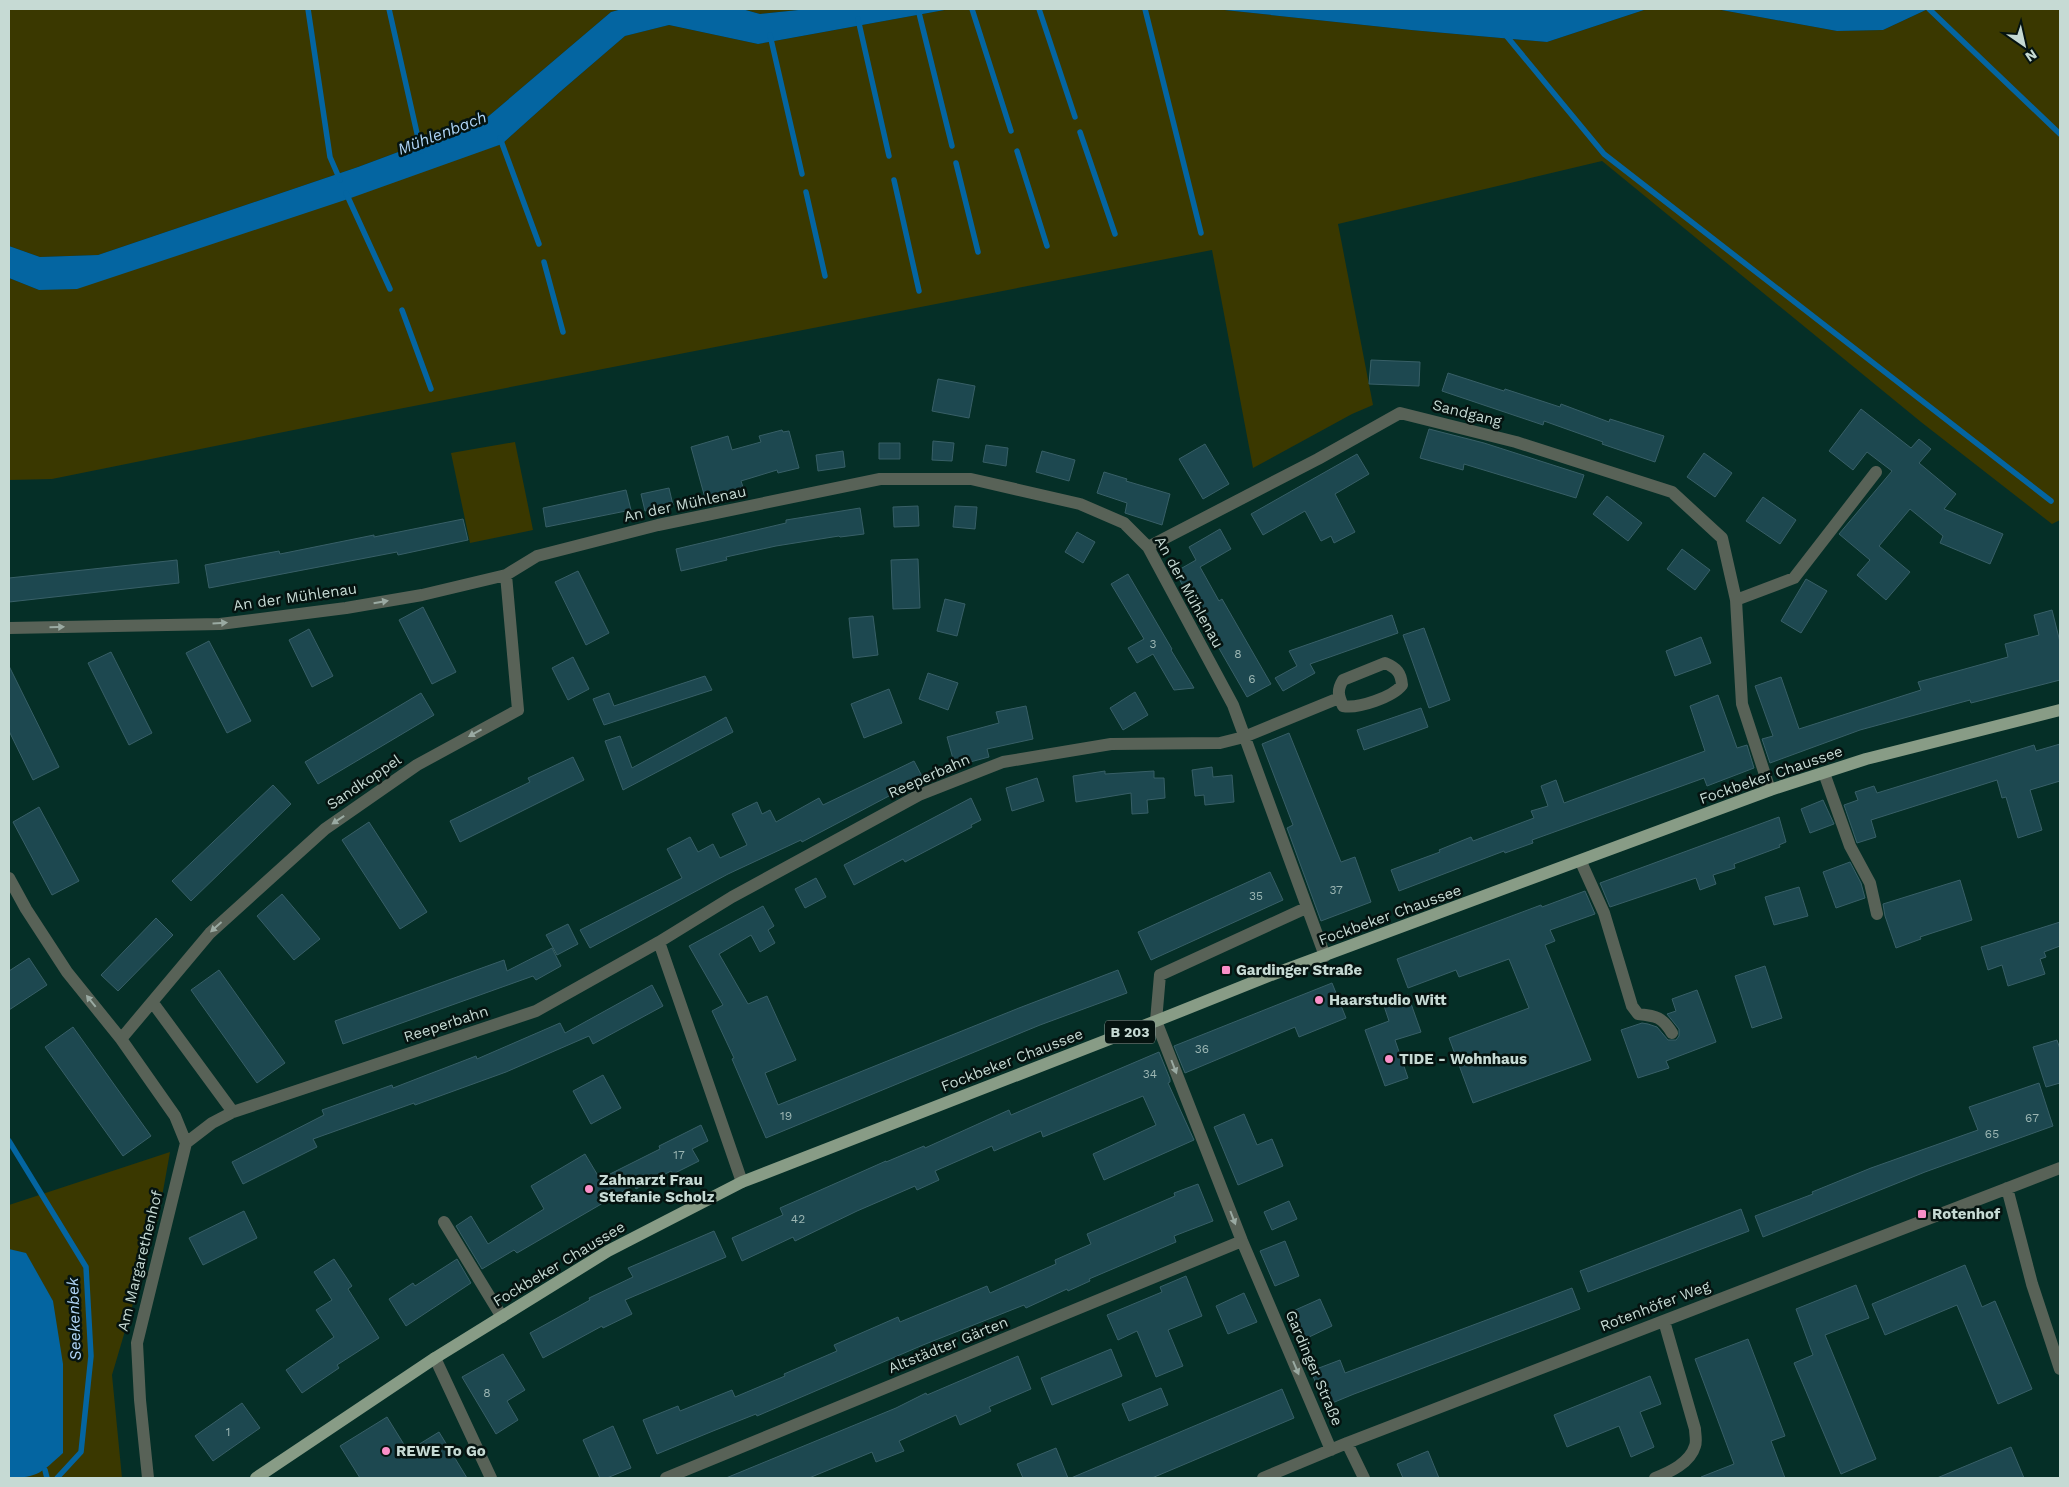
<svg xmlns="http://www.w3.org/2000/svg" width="2069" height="1487" font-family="'Work Sans',sans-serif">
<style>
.green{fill:#3a3800}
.water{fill:#0465a1}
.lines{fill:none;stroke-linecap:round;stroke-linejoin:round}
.stream{stroke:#0465a1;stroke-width:5.5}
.building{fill:#1d4850;stroke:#385f67}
.minor{stroke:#586257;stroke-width:12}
.major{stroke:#889c86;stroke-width:12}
.oneway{fill:#9aaaa2}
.poi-dot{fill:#fa8fc8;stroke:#051310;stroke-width:2}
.labels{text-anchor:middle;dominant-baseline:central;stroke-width:5;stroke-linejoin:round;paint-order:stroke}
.number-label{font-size:12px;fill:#9cb6b3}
.shield{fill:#051310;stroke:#8c9e99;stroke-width:1}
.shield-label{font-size:14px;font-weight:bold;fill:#c6dad4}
.street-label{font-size:15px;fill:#c6dad4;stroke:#051310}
.poi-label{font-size:15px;font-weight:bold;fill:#c6dad4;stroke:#051310;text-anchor:start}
.water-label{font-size:16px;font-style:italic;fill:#afd4f5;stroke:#051310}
</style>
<rect width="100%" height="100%" fill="#052f27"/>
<!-- green -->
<path class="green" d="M9 9H622L611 12 484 120 358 167 98 255 40 257 9 246Z
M742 9H808L760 14Z
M950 9H1215L1411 30 1547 42 1647 9H1716L1837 31 1883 30 1928 9H2060V520L2052 524 1921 422 1602 161 1338 224 1373 405 1352 414 1253 468 1212 250 373 414 52 479 9 480V278L39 290 502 144 561 91 625 36 669 25 758 44Z
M515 442 533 530 470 543 451 453Z
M170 1152 158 1219 112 1375 122 1478H9V1205Z"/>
<!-- water -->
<path class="water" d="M622 9H742L760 14 808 9H950L758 44 669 25 625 36 561 91 502 144 348 199 77 289 39 290 9 278V246L40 257 98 255 358 167 484 120 611 12Z
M1215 9H1647L1547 42 1411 30Z
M1716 9H1928L1883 30 1837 31Z
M9 1249 26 1253 53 1301 63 1364V1453C42 1472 38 1478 9 1478Z"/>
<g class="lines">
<!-- stream -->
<path class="stream" d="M308 9 330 157 340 180
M389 9 421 151
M918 9 952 146
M972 9 1011 131
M1039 9 1075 117
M1145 9 1201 233
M1929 9 2060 134
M858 19 889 156
M1504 33 1604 154 2051 501
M770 35 802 174
M1080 132 1115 234
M500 138 539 244
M1017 151 1047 246
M956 163 978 252
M894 180 919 291
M806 192 825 276
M346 193 390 289
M544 262 563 332
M402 310 431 389
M9 1141 86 1267 91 1356 81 1452 57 1478
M45 1470 47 1478"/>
</g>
<!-- building -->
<path class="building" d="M1371 360 1420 362 1419 386 1369 384Z
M1448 373 1504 391 1505 389 1560 407 1561 404 1609 422 1610 419 1664 436 1655 462 1602 444 1603 442 1544 421 1543 425 1442 391Z
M938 379 975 386 969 418 932 411Z
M1861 409 1911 448 1919 439 1931 449 1919 463 1956 494 1944 509 2003 534 1990 564 1940 543 1943 536 1910 509 1879 546 1910 572 1886 600 1857 575 1870 560 1839 534 1892 471 1867 452 1853 470 1829 451Z
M1429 429 1484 443 1584 475 1576 498 1464 464 1463 470 1420 458Z
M782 430 783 432 789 431 799 468 778 473 777 470 741 481 743 487 705 498 691 447 728 436 732 450 761 442 759 436Z
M933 441 954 443 952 461 932 460Z
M879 443H900V459H879Z
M1205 444 1229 484 1203 499 1179 459Z
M986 445 1008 448 1006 466 983 462Z
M843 451 845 467 818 471 816 455Z
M1042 451 1075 460 1069 481 1036 472Z
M1704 453 1732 473 1715 497 1687 477Z
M1357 454 1369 474 1335 494 1355 532 1334 543 1331 536 1321 541 1305 511 1263 535 1251 514Z
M1104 472 1127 479 1126 481 1170 494 1162 525 1125 513 1127 503 1097 493Z
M669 488 673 505 645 511 641 494Z
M626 490 631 510 546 527 543 508Z
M1607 496 1642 523 1628 541 1593 514Z
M1763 497 1796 520 1780 544 1746 521Z
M918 506 919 526 894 527 893 507Z
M955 506 977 507 975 529 953 527Z
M860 508 864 534 840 537 839 536 776 546 726 557 727 560 681 571 676 549 786 523V520Z
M463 519 468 540 398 555 397 552 209 588 205 565 279 551 280 554 374 535V537Z
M1220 529 1231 549 1200 567 1219 601 1222 599 1271 684 1247 697 1175 572 1196 560 1189 547Z
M1077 532 1095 542 1083 563 1065 552Z
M1682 549 1710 570 1695 590 1667 569Z
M918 559 920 608 893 609 891 560Z
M177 560 179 583 9 602V578Z
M578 571 609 633 586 645 555 582Z
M1128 574 1172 649 1171 650 1194 688 1174 690 1153 654 1137 663 1128 648 1144 639 1111 584Z
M1806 579 1827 591 1801 633 1781 621Z
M945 599 965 604 957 636 937 631Z
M423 607 456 672 432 684 399 620Z
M2052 610 2060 642V680L1971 703 1970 700 1860 730 1770 763 1762 739 1773 736 1755 686 1781 677 1799 729 1921 690 1918 682 2008 657 2005 644 2039 635 2034 615Z
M1392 615 1398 633 1310 664 1315 673 1283 691 1275 678 1297 666 1289 651Z
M873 616 878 655 853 658 849 618Z
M1424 628 1450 700 1429 708 1403 635Z
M309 629 333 676 312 687 289 640Z
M1701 637 1711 663 1675 676 1666 651Z
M209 641 251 721 227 733 186 653Z
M111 652 152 733 129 745 88 663Z
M573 657 589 689 568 700 552 668Z
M9 666 59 767 33 780 9 731Z
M928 673 958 683 948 710 919 699Z
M705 676 712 690 604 725 593 699 609 693 614 706Z
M889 689 902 723 864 738 851 704Z
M1135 692 1148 715 1123 730 1110 708Z
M421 693 434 715 318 784 305 762Z
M1718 695 1737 748 1747 745 1754 768 1707 786 1704 778 1532 840 1533 843 1505 853 1504 851 1399 891 1391 870 1440 852 1439 850 1471 837 1473 841 1534 818 1531 811 1548 806 1541 786 1556 780 1564 803 1705 751 1690 706Z
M1026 706 1033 739 987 749 989 757 955 766 947 737 999 723 996 712Z
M1421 708 1428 727 1364 750 1357 730Z
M726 717 733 732 623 790 605 741 620 736 632 768Z
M1289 733 1341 862 1355 857 1371 902 1321 921 1287 828 1293 825 1262 744Z
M2060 744V781L2030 790 2042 830 2018 838 2006 797 2002 798 1997 780 1871 820 1876 837 1857 843 1844 805 1858 800 1855 792 1874 786 1877 793 2034 745 2036 751Z
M573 757 584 780 460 842 450 821 530 782 528 778Z
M914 761 923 778 802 842 801 840 728 874 590 948 580 930 682 878 667 849 690 837 698 852 713 844 720 858 747 845 732 814 757 802 762 814 770 810 776 822 819 798 823 805Z
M1212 767 1213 777 1232 775 1234 802 1205 805 1204 795 1195 796 1192 770Z
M1105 771V774L1154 771V778H1164L1165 798 1147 800 1148 813 1132 814 1131 793 1076 802 1073 776Z
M1037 778 1044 801 1012 811 1006 788Z
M273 785 291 804 191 901 172 881Z
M971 798 981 820 971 825 972 827 905 862 903 859 854 885 844 865Z
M1823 800 1834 824 1810 833 1801 809Z
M39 807 79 881 52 895 13 822Z
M1779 817 1786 842 1779 845 1780 847 1734 864 1735 868 1713 875 1716 884 1700 890 1696 878 1610 907 1600 883Z
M369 822 427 912 400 929 342 840Z
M1850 862 1861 883 1865 898 1836 908 1823 872Z
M1270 872 1283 900 1151 960 1138 932Z
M816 878 826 897 805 908 795 889Z
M1960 880 1972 920 1920 937 1921 939 1896 948 1885 916 1883 904Z
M1799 887 1808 916 1774 925 1765 897Z
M1585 891 1595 914 1550 930 1555 941 1545 945 1591 1060 1473 1103 1449 1038 1529 1008 1509 959 1459 977 1456 970 1408 988 1397 959 1541 905 1542 907Z
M282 894 320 939 294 960 257 916Z
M763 906 774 926 768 930 775 943 760 952 751 935 719 954 748 1004 767 996 796 1060 765 1073 778 1105 1019 1008 1118 970 1127 993 1040 1025 766 1138 732 1059 734 1058 712 1011 723 1005 689 946Z
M156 918 173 935 118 991 101 975Z
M2060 922V946L2044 952 2046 957 2040 959 2045 974 2008 986 2002 965 1988 970 1981 947Z
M568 924 578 944 557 955 546 935Z
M552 948 561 966 536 980 533 976 343 1044 335 1021 504 960 507 971Z
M29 958 47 985 9 1010V971Z
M1765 966 1782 1018 1752 1028 1735 976Z
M219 970 285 1063 257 1083 191 990Z
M1332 983 1346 1018 1299 1037 1295 1027 1185 1073 1174 1046Z
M652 985 663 1006 593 1044 589 1036 506 1072 415 1105 414 1103 313 1139 317 1147 243 1184 232 1162 324 1115 322 1110 392 1085 393 1088 476 1056 477 1059 560 1023 565 1033Z
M1697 990 1716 1042 1666 1061 1669 1068 1638 1078 1621 1030 1642 1023 1648 1024 1657 1027 1668 1040H1676L1679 1036V1029L1667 1014 1676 1011 1672 999Z
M1408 995 1421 1032 1395 1040 1408 1078 1385 1086 1365 1030 1389 1021 1383 1003Z
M73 1027 151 1136 123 1156 45 1047Z
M2057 1040 2060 1049V1083L2046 1087 2033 1047Z
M1159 1052 1170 1079V1082L1168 1083 1194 1140 1104 1180 1093 1154 1156 1125 1143 1096 1043 1137 1041 1131 994 1151 992 1146 935 1171 939 1180 917 1190 915 1186 857 1211 795 1241 793 1237 742 1261 732 1238 783 1215 780 1208 886 1161V1162L924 1146 925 1148 1009 1110 1011 1115Z
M603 1075 621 1108 591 1124 573 1091Z
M2039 1083 2053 1126 1925 1172 1763 1237 1755 1216 1813 1194 1812 1192 1871 1168 1978 1130 1969 1107Z
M1244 1114 1257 1145 1272 1139 1283 1166 1238 1185 1214 1127Z
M701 1125 708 1141 692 1149 699 1161 673 1174 671 1171 636 1189 634 1185 517 1253 514 1250 482 1269 456 1226 471 1216 488 1244 544 1209 531 1186 585 1154 600 1179 660 1149 659 1146Z
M1198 1184 1213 1221 1174 1236 1176 1242 1089 1279 1090 1281 1068 1291 1067 1289 1026 1308 1024 1305 923 1345 757 1416 756 1414 713 1431 657 1454 643 1420 678 1406 680 1411 732 1390 735 1397 785 1376 784 1374 837 1351 834 1345 898 1317 900 1322 987 1286 990 1293 1056 1264 1055 1260 1091 1244 1087 1234 1175 1196 1174 1193Z
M1289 1201 1297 1219 1272 1230 1264 1212Z
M1741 1209 1749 1231 1588 1292 1580 1271Z
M244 1211 257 1238 203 1265 189 1238Z
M714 1231 726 1257 625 1300 632 1314 603 1328 602 1326 543 1358 530 1333 590 1300 589 1298 633 1277 628 1268Z
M1285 1241 1299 1276 1275 1286 1260 1251Z
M334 1259 352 1286 348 1289 379 1338 337 1365 339 1368 302 1393 286 1370 334 1337 316 1310 332 1300 314 1272Z
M457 1259 471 1283 406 1326 389 1299 413 1283 415 1286Z
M1965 1265 1982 1307 1995 1301 2032 1389 1998 1404 1957 1305 1885 1335 1872 1304Z
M1186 1276 1202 1316 1168 1330 1183 1366 1156 1377 1137 1331 1118 1340 1107 1315 1162 1292 1160 1287Z
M1856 1285 1869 1318 1825 1335 1876 1459 1841 1474 1794 1363 1813 1355 1796 1309Z
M1572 1288 1580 1309 1354 1394 1325 1406 1311 1371 1340 1360 1345 1373Z
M1244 1293 1257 1322 1228 1334 1216 1306Z
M1320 1299 1332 1326 1305 1339 1293 1311Z
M1748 1339 1785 1436 1771 1441 1785 1478H1701V1477L1734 1464 1695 1359Z
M1111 1349 1122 1376 1052 1405 1041 1378Z
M503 1354 525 1390 507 1401 518 1420 496 1434 462 1377Z
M1018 1356 1031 1389 989 1407 991 1411 960 1425 956 1415 899 1441 904 1451 876 1462 872 1452 809 1478H726L896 1408 926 1393 927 1395Z
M1650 1376 1661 1404 1640 1412 1654 1447 1631 1457 1619 1426 1567 1447 1554 1415Z
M1161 1388 1168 1405 1129 1421 1122 1404Z
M1282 1389 1294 1418 1152 1478H1071Z
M242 1403 260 1428 213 1461 195 1436Z
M387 1417 408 1451 439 1432 467 1478H360L340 1446Z
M613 1426 631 1468 607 1478H600L583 1440Z
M2011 1447 2024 1478H1937Z
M1056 1448 1068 1478H1023L1017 1464Z
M1428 1451 1439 1478H1403L1397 1464Z"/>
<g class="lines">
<!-- minor -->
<path class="minor" d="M1148 547 1318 459 1400 413 1516 442 1672 492 1722 538 1736 600
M9 628 220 624 346 608 422 595 506 575 537 556 658 525 880 479H971L1080 504 1124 523 1148 547 1233 705 1325 956
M1385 663C1397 668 1401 673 1402 685 1393 697 1358 709 1343 706 1338 695 1337 690 1343 680Z
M1824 773 1850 846 1870 883 1877 914
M1770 790 1742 704 1736 600 1794 578 1876 472
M1581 862 1604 913 1632 1006 1638 1014C1657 1016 1662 1017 1672 1033
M9 878 26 909 67 972 121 1039
M1306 908 1160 975 1156 1021 1242 1241 1331 1450
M659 942 742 1182
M153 1003 233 1112
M186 1143 212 1123 233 1112 536 1011 659 942 732 897 919 795 1003 762 1111 744 1220 743 1244 737 1339 698
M2007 1188 2032 1284 2060 1369
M444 1222 502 1317
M435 1358 491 1478
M1347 1443 1364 1478
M148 1478 140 1400 137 1343 186 1143 175 1116 121 1039 210 933 325 829 417 765 518 710 506 575
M666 1478 1242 1241
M1263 1478 1347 1443 2060 1168
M1655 1478C1670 1472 1690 1463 1695 1446 1697 1441 1695 1434 1695 1429L1664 1321"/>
<!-- major -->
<path class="major" d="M256 1478 435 1358 608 1251 742 1182 1156 1021 1271 975 1770 790 1866 759 2060 710"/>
</g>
<!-- one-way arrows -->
<defs><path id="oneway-solid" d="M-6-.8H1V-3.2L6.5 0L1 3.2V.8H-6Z" transform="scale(1.25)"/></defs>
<g class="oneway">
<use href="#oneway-solid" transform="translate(381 602) rotate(-10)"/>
<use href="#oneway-solid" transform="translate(220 623) rotate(-4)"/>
<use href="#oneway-solid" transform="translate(57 627) rotate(-1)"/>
<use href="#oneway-solid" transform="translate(475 733) rotate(151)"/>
<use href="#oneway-solid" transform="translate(338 820) rotate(146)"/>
<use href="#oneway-solid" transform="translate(216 927) rotate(138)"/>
<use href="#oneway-solid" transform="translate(91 1001) rotate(-129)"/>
<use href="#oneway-solid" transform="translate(1174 1067) rotate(69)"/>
<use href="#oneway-solid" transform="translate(1233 1218) rotate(69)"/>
<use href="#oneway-solid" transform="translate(1296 1368) rotate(67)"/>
</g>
<!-- markers -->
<g class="poi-dot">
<rect x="1221" y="965" width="10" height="10" rx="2.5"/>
<circle cx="1319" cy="1000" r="5"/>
<circle cx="1389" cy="1059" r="5"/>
<circle cx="589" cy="1189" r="5"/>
<rect x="1917" y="1209" width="10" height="10" rx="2.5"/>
<circle cx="386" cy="1451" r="5"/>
</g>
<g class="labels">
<!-- number labels -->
<g class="number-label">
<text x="1153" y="644">3</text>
<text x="1238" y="654">8</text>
<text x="1252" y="679">6</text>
<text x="1336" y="890">37</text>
<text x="1256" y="896">35</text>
<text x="1202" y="1049">36</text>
<text x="1150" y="1074">34</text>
<text x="786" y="1116">19</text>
<text x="2032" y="1118">67</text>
<text x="1992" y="1134">65</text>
<text x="679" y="1155">17</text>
<text x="798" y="1219">42</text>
<text x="487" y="1393">8</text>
<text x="228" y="1432">1</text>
</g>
<!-- shield labels -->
<rect class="shield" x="1105" y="1020.5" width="50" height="23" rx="4"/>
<g class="shield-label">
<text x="1130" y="1032">B 203</text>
</g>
<!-- street labels -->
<g class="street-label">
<text transform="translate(1467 413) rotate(14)">Sandgang</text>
<text transform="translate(685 504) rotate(-12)">An der Mühlenau</text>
<text transform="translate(1189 592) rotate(61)">An der Mühlenau</text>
<text transform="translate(295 597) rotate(-8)">An der Mühlenau</text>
<text transform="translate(1771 775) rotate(-19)">Fockbeker Chaussee</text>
<text transform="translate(929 776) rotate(-24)">Reeperbahn</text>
<text transform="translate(364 782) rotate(-34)">Sandkoppel</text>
<text transform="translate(1390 915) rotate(-20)">Fockbeker Chaussee</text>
<text transform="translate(446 1024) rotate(-18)">Reeperbahn</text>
<text transform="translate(1012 1060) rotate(-21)">Fockbeker Chaussee</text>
<text transform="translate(140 1261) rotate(-76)">Am Margarethenhof</text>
<text transform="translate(559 1264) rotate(-31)">Fockbeker Chaussee</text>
<text transform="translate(1655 1306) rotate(-21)">Rotenhöfer Weg</text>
<text transform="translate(948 1345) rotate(-22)">Altstädter Gärten</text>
<text transform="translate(1314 1368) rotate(67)">Gardinger Straße</text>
</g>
<!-- poi labels -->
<g class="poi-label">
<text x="1236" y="970">Gardinger Straße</text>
<text x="1329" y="1000">Haarstudio Witt</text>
<text x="1399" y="1059">TIDE - Wohnhaus</text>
<text x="599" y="1180">Zahnarzt Frau<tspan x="599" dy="17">Stefanie Scholz</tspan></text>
<text x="1932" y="1214">Rotenhof</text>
<text x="396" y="1451">REWE To Go</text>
</g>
<!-- water labels -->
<g class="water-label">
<text transform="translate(442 133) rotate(-21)">Mühlenbach</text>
<text transform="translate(74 1319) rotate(-92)">Seekenbek</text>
</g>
</g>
<!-- border -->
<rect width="2069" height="1487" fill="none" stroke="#c6dad4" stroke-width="20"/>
<!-- north arrow -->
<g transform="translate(2024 45) rotate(146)" stroke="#051310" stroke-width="4" paint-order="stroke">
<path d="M0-4L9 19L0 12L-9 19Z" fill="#c6dad4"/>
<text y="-8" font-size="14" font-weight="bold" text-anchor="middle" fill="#c6dad4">N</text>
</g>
</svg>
